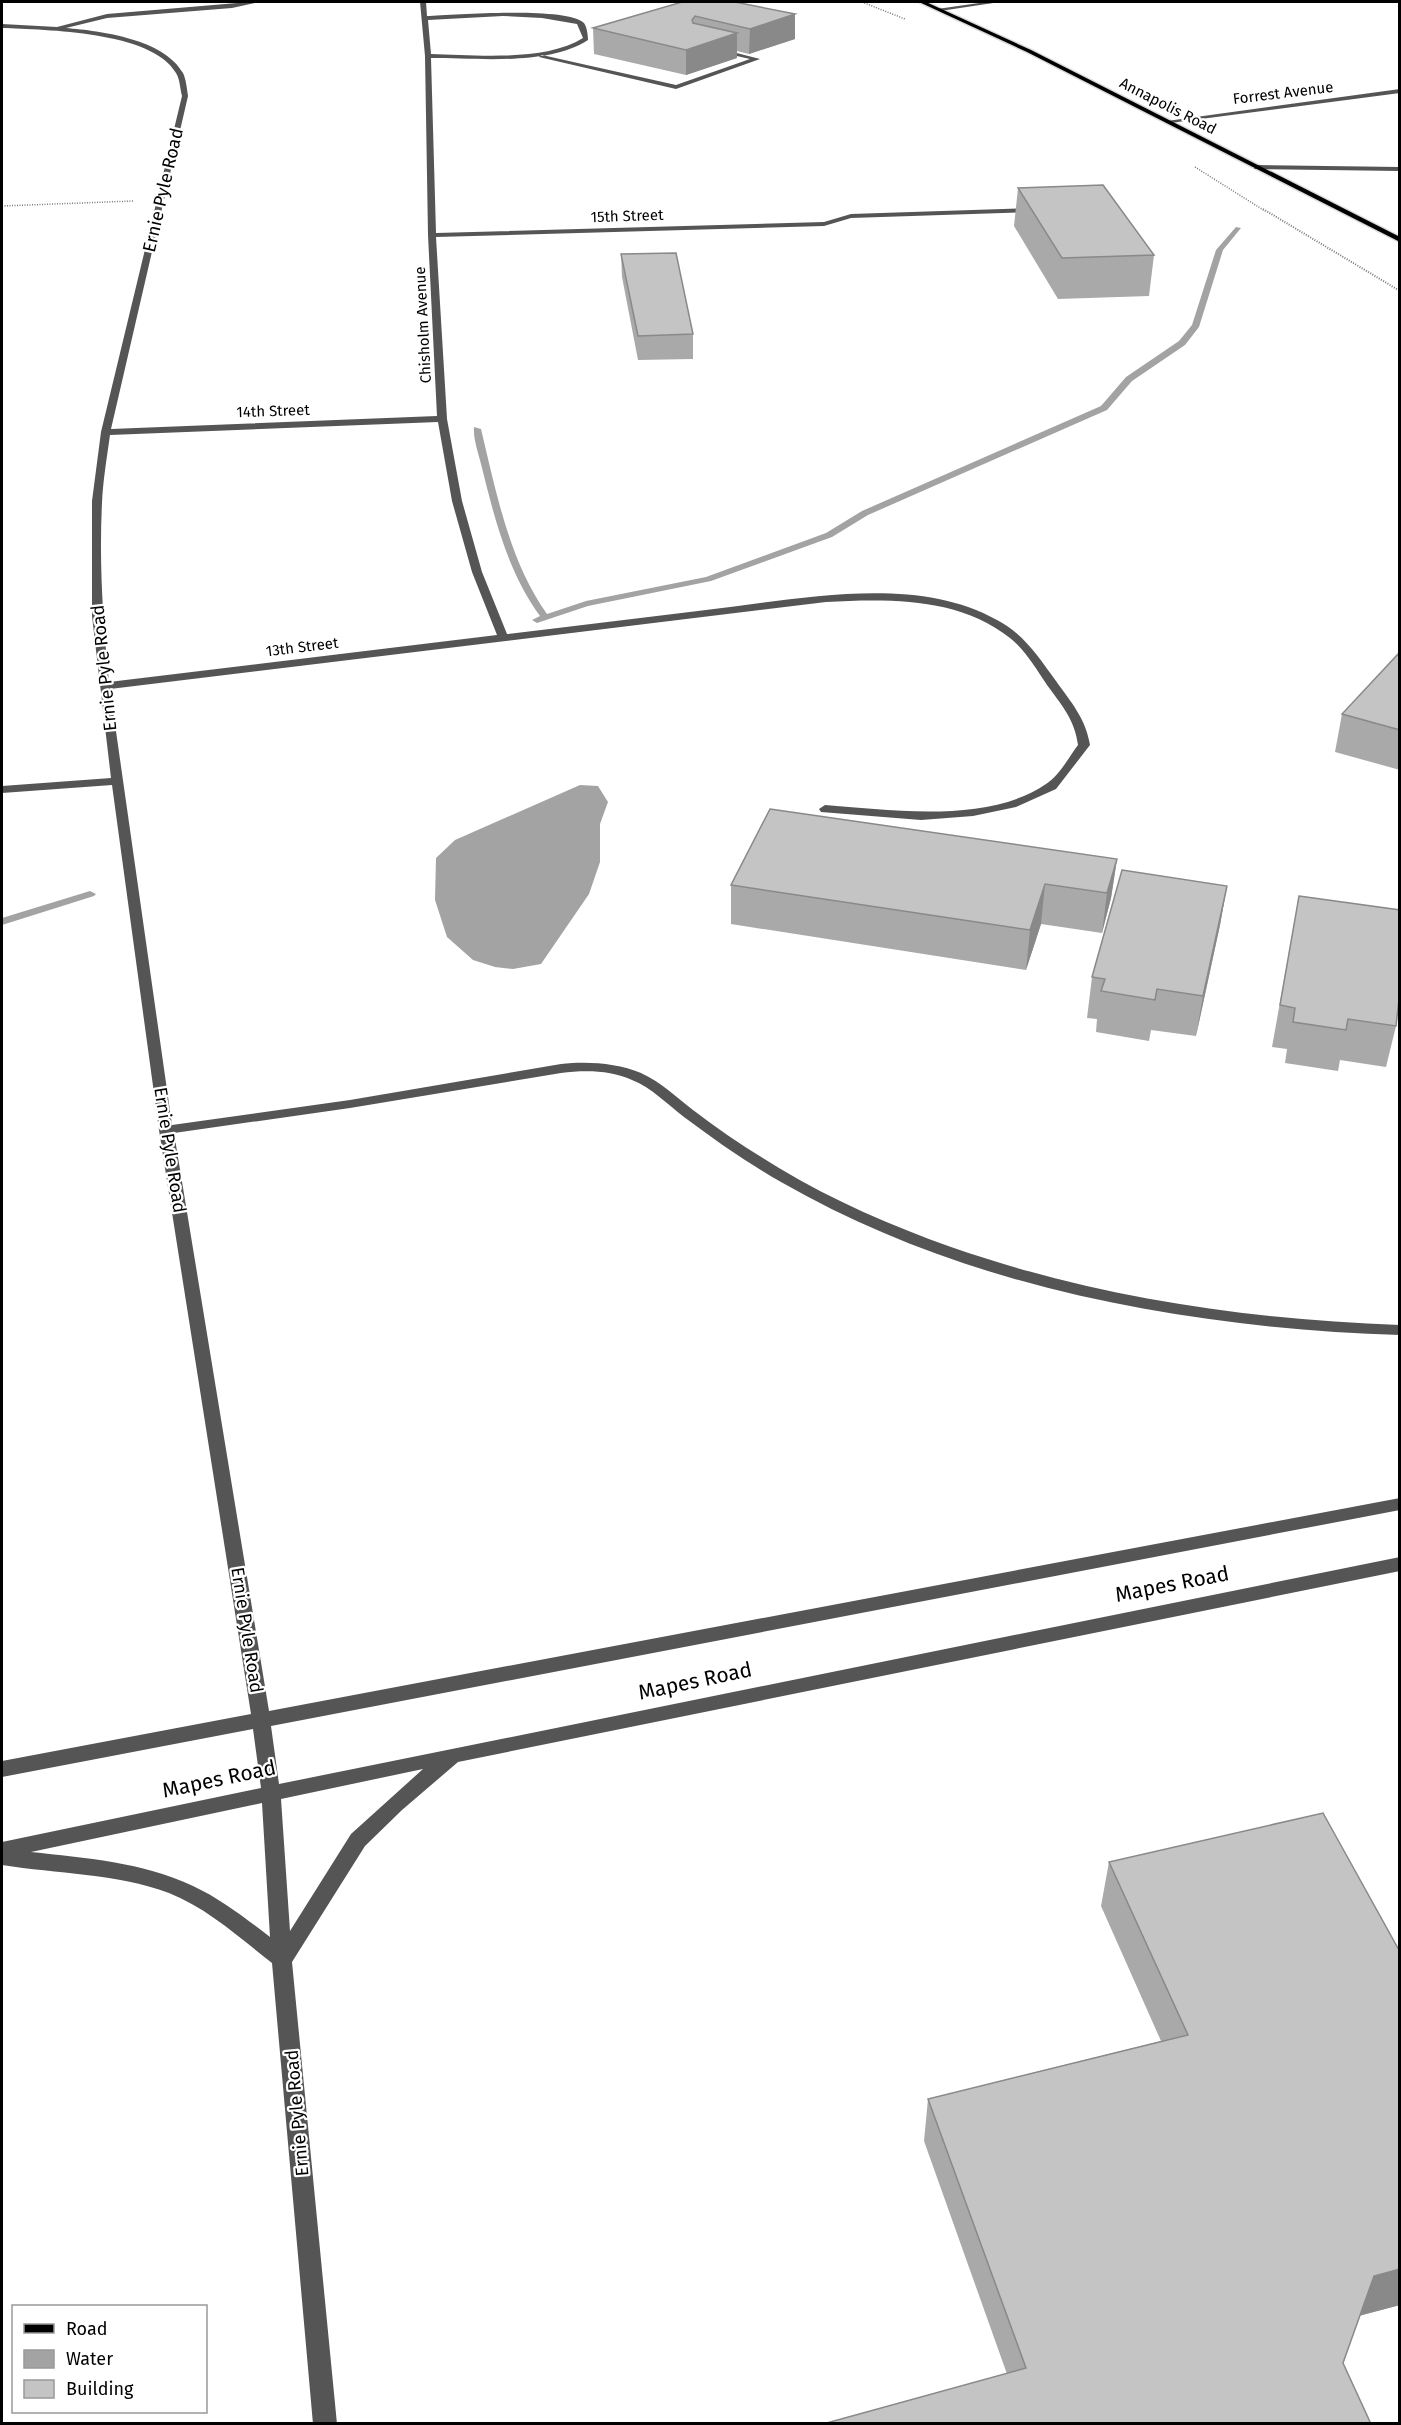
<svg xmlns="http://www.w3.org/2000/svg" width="1401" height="2425" font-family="'Fira Sans',sans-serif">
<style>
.water{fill:#a3a3a3}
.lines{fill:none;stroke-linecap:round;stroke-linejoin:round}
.stream{fill:#a3a3a3;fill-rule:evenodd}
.major-casing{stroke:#dbdbdb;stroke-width:3}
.path-far1{stroke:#777;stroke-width:1.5;stroke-dasharray:1 1.5;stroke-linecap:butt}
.path{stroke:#777;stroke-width:2;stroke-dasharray:1 1.5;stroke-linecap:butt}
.minor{fill:#555;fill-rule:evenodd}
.major{fill:#000;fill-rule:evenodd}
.wall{fill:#a9a9a9}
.shaded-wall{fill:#898989}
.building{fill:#c4c4c4;stroke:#898989;stroke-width:1.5}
.labels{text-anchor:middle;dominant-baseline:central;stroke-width:4.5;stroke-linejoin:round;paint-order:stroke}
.far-street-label{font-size:15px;fill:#000;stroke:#fff}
.street-label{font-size:18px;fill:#000;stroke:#fff}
.near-street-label{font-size:21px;fill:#000;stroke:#fff}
</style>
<rect width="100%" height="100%" fill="#fff"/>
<!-- water -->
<path class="water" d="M580 785 598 786 608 802 600 824V862L589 894 541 964 513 969 495 967 473 960 447 937 435 900 436 858 455 840Z"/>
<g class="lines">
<!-- stream -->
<path class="stream" d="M1236 227 1241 228 1223 250 1199 327 1185 345 1132 381 1107 410 868 515 832 537 711 581 588 606 537 623 532 620 540 616C507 571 494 516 481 464 478 452 473 438 474 427L481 429C496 491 509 561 547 614L586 601 706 577 826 533 862 511 1101 406 1126 377 1179 341 1192 325 1216 250Z
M90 891 96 894 94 896 2 925V918Z"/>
<!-- major casing -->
<g class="major-casing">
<path id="major" d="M919 2H926L1031 50 1400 237V242L1027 52Z"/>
</g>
<!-- path-far1 -->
<path class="path-far1" d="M862 2 905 19
M1195 167 1265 211
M2 206 133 201"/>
<!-- path -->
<path class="path" d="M1263 209 1400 291"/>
<!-- minor -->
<path class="minor" d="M249 2H260L232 8 107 18 66 28C101 31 164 39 183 73 186 79 187 89 188 96L111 429 437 416 428 235 425 56 420 2H426L427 16C455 15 566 6 584 23 587 27 588 36 588 40 548 66 478 58 431 58L436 233 824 222 851 214 1036 208 1040 210 1036 212 851 218 824 226 436 237 447 419 462 501 482 572 507 634C574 626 640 618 706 610 796 600 914 573 997 620 1024 634 1039 658 1056 681 1071 702 1086 719 1090 745L1056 789 1016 807 973 816 921 820 821 812 819 809 825 805C891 810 988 824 1046 784 1059 776 1069 757 1078 745 1075 720 1061 704 1047 685 1036 669 1026 651 1010 638 958 597 889 599 826 602L110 689 172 1125 350 1100 561 1064C587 1061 617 1063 641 1073 661 1082 676 1097 693 1110 720 1131 749 1150 779 1168 832 1200 892 1226 951 1247 1098 1298 1245 1319 1400 1325V1335C1189 1328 967 1289 781 1182 747 1163 715 1140 684 1117 667 1104 652 1088 632 1080 611 1070 584 1070 561 1073L350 1108 174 1133 269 1711 1400 1498V1510L271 1726 279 1784 1400 1557V1571L458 1762 402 1810 365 1846 292 1962 337 2424H313L272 1963C240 1938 207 1908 169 1893 116 1873 57 1874 2 1865V1842L261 1788 253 1729 2 1777V1761L251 1714 159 1130 112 785 2 793V786L111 778 92 616V501L101 432 182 96C180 89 180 79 176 73 152 31 46 30 2 28V24L57 27 107 14ZM503 16 542 18 577 24 583 38C545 62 475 55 431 54L428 20ZM438 422 452 501 472 572 497 635 109 682C103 622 99 563 102 503 103 480 107 457 110 435ZM423 1769 351 1834 290 1931 281 1799ZM262 1803 270 1937C245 1918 221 1899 193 1886 143 1862 85 1858 31 1852Z
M986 2H1000L940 11 937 9Z
M717 48 760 59 676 89 539 57 542 55 676 85 750 59 715 51Z
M1400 89V93L1170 123 1167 121Z
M1257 165 1400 167V171L1254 169Z"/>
<!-- major -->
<use href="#major" class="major"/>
</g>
<!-- wall -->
<path class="wall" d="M682 2 795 14V39L749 54 737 51V58L686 75 594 54 593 28Z
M1018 188 1154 255 1149 296 1058 299 1014 226Z
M621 254 693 334V359L638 360 622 277Z
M1400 652V770L1335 752 1342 714Z
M1117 859 1111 898 1102 933 1041 924 1026 970 731 924V885Z
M1227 886 1220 925 1196 1036 1151 1030 1149 1041 1096 1032 1097 1019 1087 1018 1092 977Z
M1299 896 1396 1026 1386 1067 1340 1060 1338 1071 1285 1063 1287 1049 1272 1047Z
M1109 1862 1400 1952V2305L1359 2316 1007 2374 924 2141 928 2099 1161 2041 1101 1906Z"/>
<!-- shaded-wall -->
<path class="shaded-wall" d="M795 14V39L749 54 750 29Z
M737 33V58L686 75V50Z
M1117 859 1111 898 1102 933 1107 893Z
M1045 884 1041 924 1026 970 1030 930Z
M1227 886 1220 925 1196 1036 1203 996Z
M1400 2269V2305L1358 2316 1374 2276Z"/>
<!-- building -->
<path class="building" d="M682 2H735L795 14 750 29 695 16 692 20 693 23 737 33 686 50 593 28Z
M1103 185 1154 255 1062 258 1018 188Z
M676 253 693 334 638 336 621 254Z
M1400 652V730L1342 714Z
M770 809 1117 859 1107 893 1045 884 1030 930 731 885Z
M1122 870 1227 886 1203 996 1157 989 1155 1000 1101 991 1105 979 1092 977Z
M1299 896 1400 910V991L1396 1026 1348 1019 1346 1030 1293 1022 1295 1008 1280 1005Z
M1323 1813 1400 1952V2269L1374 2276 1343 2363 1371 2424H823L1026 2368 928 2099 1188 2035 1109 1862Z"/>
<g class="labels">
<!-- far-street labels -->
<g class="far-street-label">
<text transform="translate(1283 93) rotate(-7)">Forrest Avenue</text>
<text transform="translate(1168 106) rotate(27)">Annapolis Road</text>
<text transform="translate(627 216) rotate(-2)">15th Street</text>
<text transform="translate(423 325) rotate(-93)">Chisholm Avenue</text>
<text transform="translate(273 411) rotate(-2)">14th Street</text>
<text transform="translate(302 647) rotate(-7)">13th Street</text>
</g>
<!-- street labels -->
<g class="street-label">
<text transform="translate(163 190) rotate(-77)">Ernie Pyle Road</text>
<text transform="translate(104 668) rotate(-96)">Ernie Pyle Road</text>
<text transform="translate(170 1150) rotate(81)">Ernie Pyle Road</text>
<text transform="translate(247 1630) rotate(81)">Ernie Pyle Road</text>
<text transform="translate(297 2113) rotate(-95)">Ernie Pyle Road</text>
</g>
<!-- near-street labels -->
<g class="near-street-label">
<text transform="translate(1172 1584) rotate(-11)">Mapes Road</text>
<text transform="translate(695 1681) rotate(-12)">Mapes Road</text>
<text transform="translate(219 1779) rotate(-12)">Mapes Road</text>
</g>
</g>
<!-- border -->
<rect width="1401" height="2425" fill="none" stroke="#000000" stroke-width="6"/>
<!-- legend -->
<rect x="12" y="2305" width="195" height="108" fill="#ffffff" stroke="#999999" stroke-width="1.5"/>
<rect x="24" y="2324" width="30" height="9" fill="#000000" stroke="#999999" stroke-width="1.5"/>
<text x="66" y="2335" font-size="18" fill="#000000">Road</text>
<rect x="24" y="2350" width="30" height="18" fill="#a3a3a3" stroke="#999999" stroke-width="1.5"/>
<text x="66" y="2365" font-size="18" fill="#000000">Water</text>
<rect x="24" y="2380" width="30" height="18" fill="#c4c4c4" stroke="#999999" stroke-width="1.5"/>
<text x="66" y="2395" font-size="18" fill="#000000">Building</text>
</svg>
